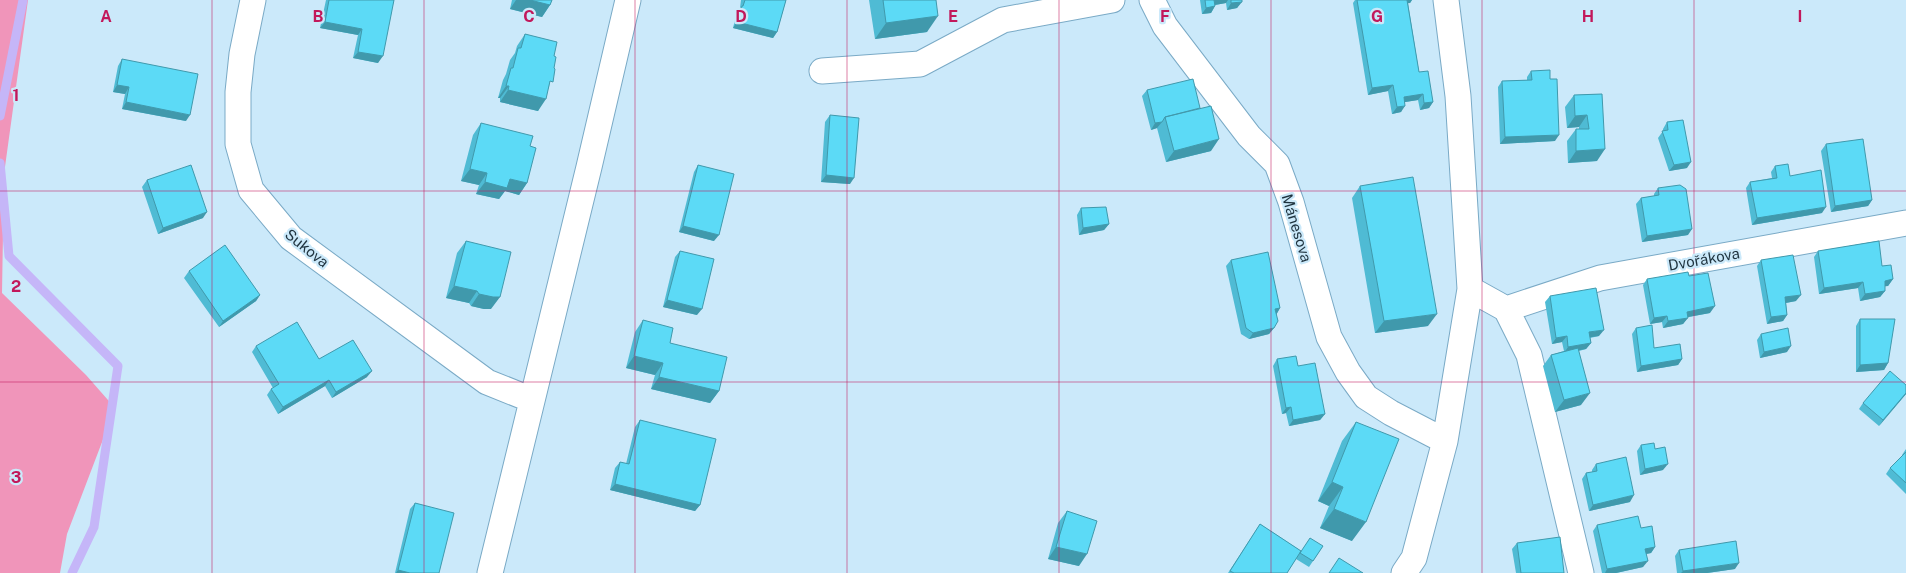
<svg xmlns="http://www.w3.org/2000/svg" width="1906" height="573" font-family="'Public Sans',sans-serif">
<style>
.forest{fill:#f095ba}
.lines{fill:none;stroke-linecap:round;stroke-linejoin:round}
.stream{stroke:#c5b6f8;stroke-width:9}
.minor-casing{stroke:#7aaac6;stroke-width:27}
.minor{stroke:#fff;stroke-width:25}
.wall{fill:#4fbbd4}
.shaded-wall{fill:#4099ac}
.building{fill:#5cdaf6;stroke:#4099ac}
.grid{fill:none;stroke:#c2185b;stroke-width:1;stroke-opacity:0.55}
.labels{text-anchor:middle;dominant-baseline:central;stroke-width:4.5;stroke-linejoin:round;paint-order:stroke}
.street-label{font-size:15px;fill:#1f333f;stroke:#cbe9fa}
.grid-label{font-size:16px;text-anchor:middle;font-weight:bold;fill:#c2185b;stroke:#cbe9fa;stroke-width:4.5;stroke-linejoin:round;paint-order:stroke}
</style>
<rect width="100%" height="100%" fill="#cbe9fa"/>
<!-- forest -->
<path class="forest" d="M0 0H28L4 174 2 293 86 375 115 408 67 534 60 573H0Z"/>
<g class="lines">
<!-- stream -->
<path class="stream" d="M0 116 23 0
M0 163 9 256 118 366 94 527 72 573"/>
<!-- minor casing -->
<g class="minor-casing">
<path id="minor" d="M253 0 242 54 238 92V144L251 190 291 238 487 382 532 400
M1152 0 1165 26 1249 136 1277 164 1291 202 1329 337 1348 372 1366 397 1391 413 1445 441
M822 71 920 64 1003 20 1112 0
M1470 289 1506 309 1529 355 1581 573
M1506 309 1600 278 1906 223
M490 573 589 167 628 0
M1404 573 1414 558 1445 441 1470 289 1458 96 1446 0"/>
</g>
<!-- minor -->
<use href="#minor" class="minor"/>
</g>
<!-- wall -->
<path class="wall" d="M326 0H394L378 63 353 58 358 35 320 28Z
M512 0H552L550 5 542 17 510 9Z
M741 0H786L777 32 773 38 733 28 737 12 740 8Z
M869 0H936L927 32 875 39Z
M1200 0H1242L1237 8 1227 10 1226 3 1215 5V6L1211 13 1202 14Z
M1355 0H1412L1410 3H1408L1419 72 1433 102 1429 108 1420 110 1418 100 1405 102 1401 112 1392 114 1388 91 1368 95 1353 3Z
M525 34 554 56 549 87 538 111 500 102V98H498L503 80 506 74 510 60 515 53 517 46Z
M122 59 186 121 122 109 125 94 113 92 118 66Z
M1531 71 1555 141 1500 144 1498 87 1502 81 1527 80V77Z
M1147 90 1211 151 1166 162 1157 128 1151 130 1142 96Z
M1602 94 1597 161 1568 163 1567 141 1576 129H1579V127L1567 128 1565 107 1574 95Z
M830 115 850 184 821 182 825 122Z
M1667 122 1687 168 1669 171 1658 138 1663 131V129Z
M481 123 530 146 527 183 519 195 505 191 499 199 476 194 479 185 461 181 473 135Z
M1826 144 1872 200 1868 206 1831 212 1821 151Z
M698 165 714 241 679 232 694 172Z
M1775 166 1790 176 1822 213 1752 225 1746 188 1750 182 1772 178 1771 172Z
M147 180 203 218 158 234 142 187Z
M1360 186 1428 326 1375 333 1352 198Z
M1658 188 1688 235 1642 242 1636 204 1641 198 1654 196V194Z
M1081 208 1109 224 1104 230 1079 235 1077 215Z
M466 241 491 309H484L471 306 469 303 446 298 457 253Z
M680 251 697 315 663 307 675 257Z
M1818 251 1882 266 1893 279 1888 286H1885V291L1880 297 1860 301 1858 288 1819 294 1814 257Z
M1231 260 1280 308 1276 315 1274 328 1269 334 1249 339 1241 334 1226 266Z
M1761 260 1796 301 1786 303 1787 315 1783 321 1767 324 1757 266Z
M189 271 260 295 256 301 219 327 184 278Z
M1689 276 1710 313 1688 317 1683 324 1663 328 1662 322 1650 324 1643 285 1647 279Z
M1550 296 1599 336 1590 338 1591 343 1586 349 1579 351 1581 405 1555 412 1543 366 1551 355 1564 351 1562 342 1552 344 1545 302Z
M1860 319 1888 363 1884 370 1856 372V326Z
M643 320 719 391 710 403 651 389 655 375 626 368 635 332Z
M1636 328 1654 348 1682 359 1678 365 1637 372 1632 334Z
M1761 334 1787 352 1760 358 1757 340Z
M256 346 319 359 367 377 332 398 325 386 278 414 267 395 271 389 273 388 252 352Z
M1277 359 1298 366 1325 414 1320 420 1289 426 1286 413 1282 414 1273 366Z
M1906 385V394L1879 426 1859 409 1863 403Z
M640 420 700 505 695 511 610 490 615 468 620 462 626 464 635 427Z
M1356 422 1352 541 1320 528 1329 506 1318 501 1342 441Z
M1641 445 1663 470 1640 475 1637 451Z
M1906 449V494L1886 474 1890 468 1902 456V455Z
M1596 464 1630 502 1589 511 1582 479 1586 473 1592 472V470Z
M415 503 439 573H395L410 509Z
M1067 511 1079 566 1048 559 1058 523Z
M1260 524 1301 551 1323 546 1309 567 1296 559 1287 573H1228Z
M1597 525 1641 528 1655 547 1651 553 1646 554 1643 567 1616 573H1602L1593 531Z
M1517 543 1564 573H1516L1512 549Z
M1679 550 1735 569 1707 573H1677L1675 556Z"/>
<!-- shaded-wall -->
<path class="shaded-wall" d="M516 0H530L550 5 542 17 510 9Z
M1213 0H1228L1226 3 1209 6Z
M1405 0H1412L1410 3 1402 4Z
M1242 2 1237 8 1227 10 1231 3Z
M1215 6 1211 13 1202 14 1206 8Z
M938 16 927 32 875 39 886 23Z
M325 22 362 29 358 35 320 28Z
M737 22 777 32 773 38 733 28Z
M358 52 383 56 378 63 353 58Z
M117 85 129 87 125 94 113 92Z
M1393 85 1388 91 1368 95 1372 88Z
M506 86H509L500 98H498Z
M508 90 546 99 538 111 500 102Z
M1423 94 1418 100 1399 103 1404 97Z
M126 102 190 115 186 121 122 109Z
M1433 102 1429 108 1420 110 1424 103Z
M1405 106 1401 112 1392 114 1397 107Z
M1587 115 1579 127 1567 128 1575 116Z
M1162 122 1157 128 1151 130 1155 123Z
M1559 135 1555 141 1500 144 1505 137Z
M1219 139 1211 151 1166 162 1174 151Z
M1605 149 1597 161 1568 163 1576 151Z
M1691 162 1687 168 1669 171 1674 165Z
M470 169 487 173 479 185 461 181Z
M826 175 854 178 850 184 821 182Z
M510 179 527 183 519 195 505 191 499 199 476 194 485 182Z
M1872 200 1868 206 1831 212 1835 206Z
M1826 207 1822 213 1752 225 1757 218Z
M207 212 203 218 158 234 163 228Z
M1109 224 1104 230 1079 235 1083 228Z
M683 226 719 235 714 241 679 232Z
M1692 229 1688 235 1642 242 1647 236Z
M1893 279 1888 286 1880 287 1885 281Z
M1863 282 1858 288 1819 294 1824 288Z
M454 286 477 291 469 303 446 298Z
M1885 291 1880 297 1860 301 1865 294Z
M479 294 500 297 491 309H484L471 306Z
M260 295 256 301 219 327 223 321Z
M1801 295 1796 301 1780 304 1785 297Z
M667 300 702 309 697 315 663 307Z
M1715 306 1710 313 1683 318 1687 312Z
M1280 308 1276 315 1275 309Z
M1437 314 1428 326 1375 333 1384 321Z
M1787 315 1783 321 1767 324 1771 317Z
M1667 316 1662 322 1650 324 1654 318Z
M1688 318 1683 324 1663 328 1668 321Z
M1274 328 1269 334 1249 339 1253 333Z
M1604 330 1599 336 1585 338 1589 332Z
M1567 336 1562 342 1552 344 1556 338Z
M1591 343 1586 349 1564 353 1568 347Z
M1791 346 1787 352 1760 358 1764 352Z
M634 356 663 363 655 375 626 368Z
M1682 359 1678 365 1637 372 1641 366Z
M1888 363 1884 370 1856 372 1860 365Z
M372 371 367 377 332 398 336 392Z
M659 377 719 391 710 403 651 389Z
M329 380 325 386 278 414 283 407Z
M1590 393 1581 405 1555 412 1564 400Z
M1906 393V394L1879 426 1883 420Z
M1291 407 1286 413 1282 414 1286 408Z
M1325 414 1320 420 1289 426 1293 420Z
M1668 464 1663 470 1640 475 1645 469Z
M1332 482 1343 487 1329 506 1318 501Z
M615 484 700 505 695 511 610 490Z
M1634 495 1630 502 1589 511 1593 505Z
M1334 509 1366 522 1352 541 1320 528Z
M1056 547 1087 554 1079 566 1048 559Z
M1655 547 1651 553 1641 555 1645 549Z
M1648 561 1643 567 1616 573H1605L1607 569Z
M1739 563 1735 569 1707 573H1681L1683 571Z
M398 570 410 573H396Z"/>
<!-- building -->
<path class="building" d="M329 0H394L383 56 358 52 362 29 325 22Z
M530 0H552L550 5Z
M745 0H786L777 32 737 22 742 6H743Z
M883 0H936L938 16 886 23Z
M1205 0H1214L1215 6 1206 8Z
M1231 0H1242V2L1231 3Z
M1357 0H1407L1419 72 1428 71 1433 102 1424 103 1423 94 1404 97 1405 106 1397 107 1393 85 1372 88Z
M525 34 557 42 554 56 556 57 554 68 555 69 553 82 550 81 546 99 508 90 509 86H506L511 68H513L518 48H521Z
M122 59 198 74 190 115 126 102 129 87 117 85Z
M1550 70V79H1557L1559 135 1505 137 1502 81 1532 80 1531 71Z
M1193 79 1200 108 1165 117 1162 122 1155 123 1147 90Z
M1602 94 1605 149 1576 151V129H1589L1587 115 1575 116 1574 95Z
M1211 106 1219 139 1174 151 1165 117Z
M830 115 859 118 854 178 826 175Z
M1683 120 1691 162 1674 165 1662 131 1668 130 1667 122Z
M481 123 533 136 530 146 536 148 527 183 510 179 507 188 485 182 487 173 470 169Z
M1863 139 1872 200 1835 206 1826 144Z
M1788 164 1790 176 1821 170 1826 207 1757 218 1750 182 1777 178 1775 166Z
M191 165 207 212 163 228 147 180Z
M698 165 734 174 719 235 683 226Z
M1413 177 1437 314 1384 321 1360 186Z
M1680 185 1686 189 1692 229 1647 236 1641 198 1659 195 1658 188Z
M1106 207 1109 224 1083 228 1081 208Z
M466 241 511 252 500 297H493L479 294 477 291 454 286Z
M1879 241 1882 266 1891 265 1893 279 1885 281V291L1865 294 1863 282 1824 288 1818 251Z
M225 245 260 295 223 321 189 271Z
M680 251 714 259 702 309 667 300Z
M1268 252 1280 308 1275 309 1278 321 1274 328 1253 333 1246 328 1231 260Z
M1793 255 1801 295 1785 297 1787 315 1771 317 1761 260Z
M1688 272 1689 276 1708 273 1715 306 1687 312 1688 318 1668 321 1667 316 1654 318 1647 279Z
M1596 288 1604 330 1589 332 1591 343 1568 347 1567 336 1556 338 1550 296Z
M1860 319H1895L1888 363 1860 365Z
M643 320 673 328 670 343 727 357 719 391 659 377 663 363 634 356Z
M297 322 319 359 353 340 372 371 336 392 329 380 283 407 271 389 279 384 256 346Z
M1652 325 1654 348 1680 344 1682 359 1641 366 1636 328Z
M1788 328 1791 346 1764 352 1761 334Z
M1578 348 1590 393 1564 400 1551 355Z
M1296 356 1298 366 1315 363 1325 414 1293 420 1291 407 1286 408 1277 359Z
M1890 371 1906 385V393L1883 420 1863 403Z
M640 420 716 439 700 505 615 484 620 462 629 464Z
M1356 422 1399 439 1366 522 1334 509 1343 487 1332 482Z
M1654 443 1655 449 1665 447 1668 464 1645 469 1641 445Z
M1906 452V483L1890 468Z
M1626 457 1634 495 1593 505 1586 473 1597 471 1596 464Z
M415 503 454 513 439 573H410L398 570Z
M1067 511 1097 521 1087 554 1056 547Z
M1638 516 1641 528 1652 526 1655 547 1645 549 1648 561 1607 569 1597 525Z
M1260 524 1301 551 1287 573H1234L1230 571Z
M1560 537 1564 573H1521L1517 543Z
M1310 538 1323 546 1313 561 1300 553Z
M1736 541 1739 563 1683 571 1679 550Z
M1339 558 1363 573H1329Z"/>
<!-- grid -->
<path class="grid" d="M212 0V573M424 0V573M635 0V573M847 0V573M1059 0V573M1271 0V573M1482 0V573M1694 0V573M0 191H1906M0 382H1906"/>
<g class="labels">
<!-- street labels -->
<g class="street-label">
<text transform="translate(1297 228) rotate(73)">Mánesova</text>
<text transform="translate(307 248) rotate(39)">Sukova</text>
<text transform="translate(1704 259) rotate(-10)">Dvořákova</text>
</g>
</g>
<g class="grid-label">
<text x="106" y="22">A</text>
<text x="318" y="22">B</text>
<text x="529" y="22">C</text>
<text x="741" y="22">D</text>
<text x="953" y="22">E</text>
<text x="1165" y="22">F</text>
<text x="1377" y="22">G</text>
<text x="1588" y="22">H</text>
<text x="1800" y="22">I</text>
<text x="16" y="101">1</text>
<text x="16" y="292">2</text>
<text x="16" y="483">3</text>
</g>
</svg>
